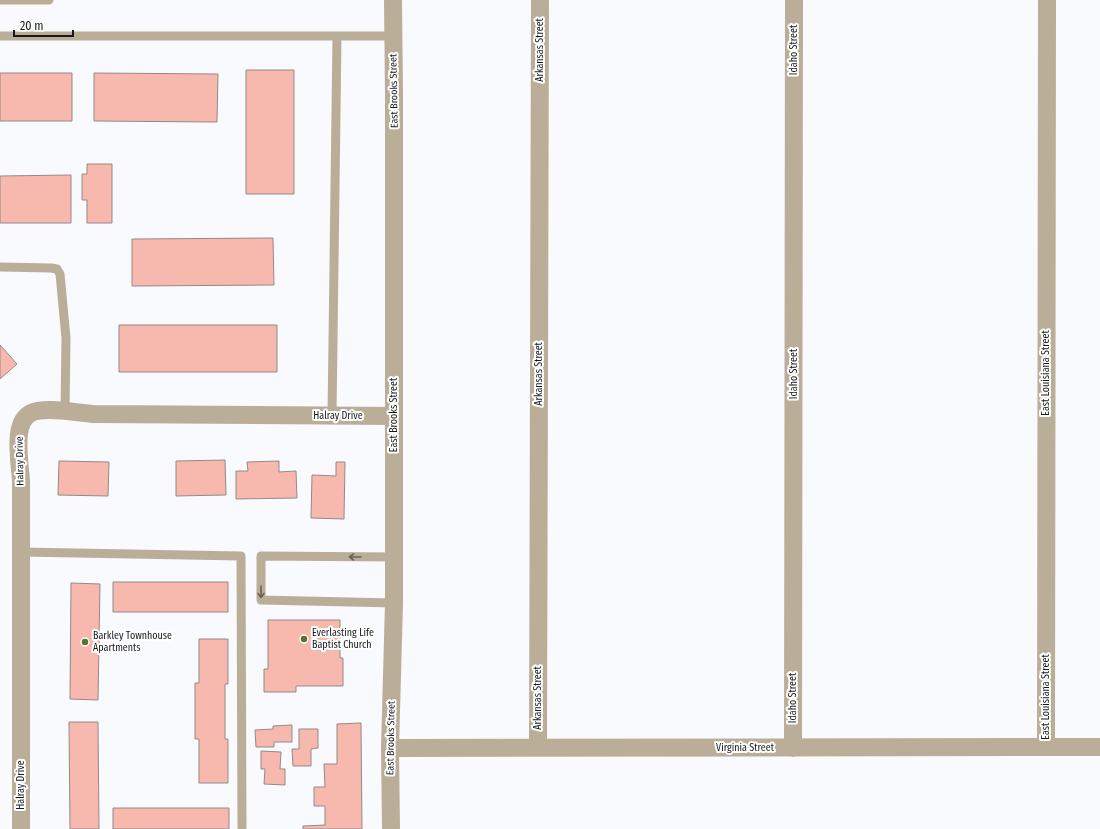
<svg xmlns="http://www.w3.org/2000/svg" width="1100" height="829" font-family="'Fira Sans Condensed',sans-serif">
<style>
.building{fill:#f7b8ae;stroke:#958987}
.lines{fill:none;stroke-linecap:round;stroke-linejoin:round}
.lane{stroke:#bbae98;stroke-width:9}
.street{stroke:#bbae98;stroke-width:18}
.oneway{stroke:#69635a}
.poi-dot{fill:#587428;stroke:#fff;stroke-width:1.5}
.labels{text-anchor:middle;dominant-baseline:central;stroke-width:4;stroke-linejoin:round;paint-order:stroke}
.street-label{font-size:10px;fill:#17181c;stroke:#fff}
.poi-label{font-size:10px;fill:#17181c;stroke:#fff;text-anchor:start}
</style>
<rect width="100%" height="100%" fill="#f8fafe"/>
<!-- building -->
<path class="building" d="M246 70H294V194H246Z
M0 73H72V121H0Z
M94 73 218 74 217 122 94 121Z
M87 164H112V223H87V200H82V174H87Z
M71 175V223H0V176Z
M273 238 274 285 132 286V239Z
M119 325H277V372H119Z
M0 345 17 364 0 379Z
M225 460 226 495 176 496V461Z
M59 461 109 462 108 496 58 495Z
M279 461V472L296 471 297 498 236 499V471H248L247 462Z
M336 462H345L344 519 311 518 312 475 336 476Z
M113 582H228V612H113Z
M71 583 100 584 98 700 70 699Z
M268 620H340V658H343V686H296V692H264V669H268Z
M199 639H228V684H225V739H228V783H199V739H195V683H199Z
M69 722H98L99 829H70Z
M361 723 362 829H303V826L325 825V806H314V787H325L324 764H337V724Z
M292 725V742H274V747H256L255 730 273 729V726Z
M299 729H318V748L311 749V766H293L292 749H299Z
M261 751 281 752 280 769H285V785L264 784 265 769H261Z
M113 808H229V829H113Z"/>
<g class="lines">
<!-- lane -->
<path class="lane" d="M0 0H49
M0 36H393
M0 267 51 268 57 269 60 274 66 338 65 412
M332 416 337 36
M21 552 241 556 242 829
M394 557 261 556V600L394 603"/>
<!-- street -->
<path class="street" d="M1046 746 1047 0
M538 747 540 0
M390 748 1100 747
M793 748 794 0
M21 829V481C20 466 17 449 19 434 20 426 23 417 31 413 45 406 77 413 93 414L394 416
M391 829 390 748 394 603V97L393 0"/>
</g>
<!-- one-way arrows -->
<defs><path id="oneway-shaft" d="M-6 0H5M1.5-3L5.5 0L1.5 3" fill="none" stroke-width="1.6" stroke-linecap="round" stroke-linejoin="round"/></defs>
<g class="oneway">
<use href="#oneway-shaft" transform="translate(355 557) rotate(-180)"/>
<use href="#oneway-shaft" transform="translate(261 592) rotate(90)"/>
</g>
<!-- markers -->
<g class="poi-dot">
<circle cx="304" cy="639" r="4"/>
<circle cx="85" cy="642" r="4"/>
</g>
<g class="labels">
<!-- street labels -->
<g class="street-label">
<text transform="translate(540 50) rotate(-90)">Arkansas Street</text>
<text transform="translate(794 50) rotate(-90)">Idaho Street</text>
<text transform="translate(394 91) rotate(-91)">East Brooks Street</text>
<text transform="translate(1046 373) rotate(-90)">East Louisiana Street</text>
<text transform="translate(539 374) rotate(-90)">Arkansas Street</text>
<text transform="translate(794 374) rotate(-90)">Idaho Street</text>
<text transform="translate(394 415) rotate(-90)">East Brooks Street</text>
<text x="338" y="416">Halray Drive</text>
<text transform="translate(20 461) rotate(-91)">Halray Drive</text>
<text transform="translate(1046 697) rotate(-90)">East Louisiana Street</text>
<text transform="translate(538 698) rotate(-90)">Arkansas Street</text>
<text transform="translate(793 698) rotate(-90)">Idaho Street</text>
<text transform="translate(391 738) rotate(-89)">East Brooks Street</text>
<text x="745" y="748">Virginia Street</text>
<text transform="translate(21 785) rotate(-90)">Halray Drive</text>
</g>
<!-- poi labels -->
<g class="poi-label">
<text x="312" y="633">Everlasting Life<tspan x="312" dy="12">Baptist Church</tspan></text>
<text x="93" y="636">Barkley Townhouse<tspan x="93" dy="12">Apartments</tspan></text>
</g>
</g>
<!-- scale -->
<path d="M14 30v6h59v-6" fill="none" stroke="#17181c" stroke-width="2"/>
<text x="20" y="30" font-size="12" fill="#17181c" stroke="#ffffff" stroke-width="3" paint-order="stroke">20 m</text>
</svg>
